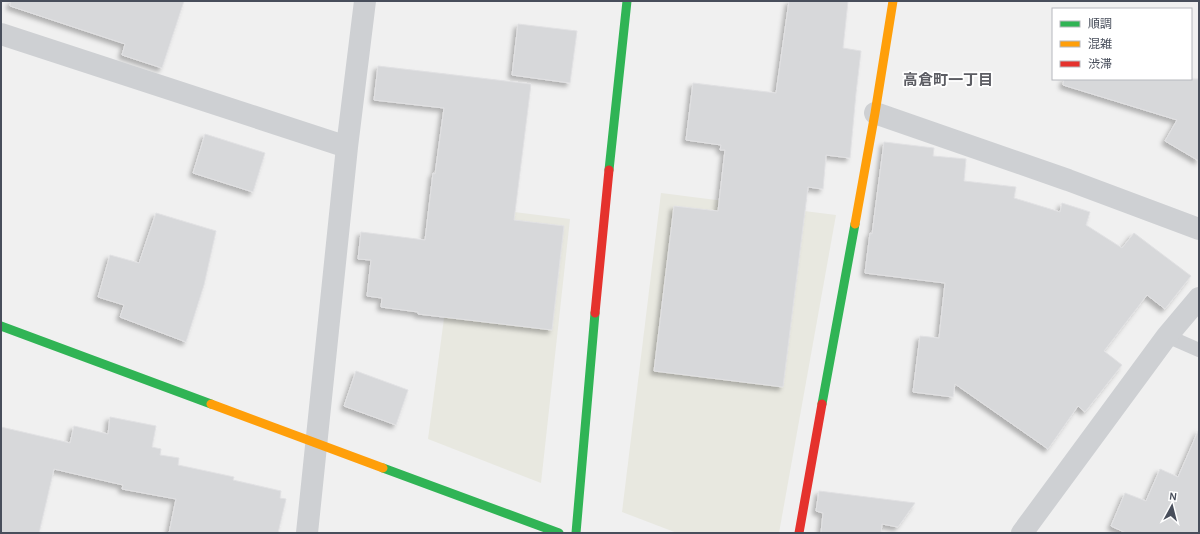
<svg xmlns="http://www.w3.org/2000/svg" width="1200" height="534" font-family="Karla,'Noto Sans JP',sans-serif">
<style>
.commercial{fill:#e8e8e0}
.building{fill:#d7d8da;stroke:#e1e1e3;filter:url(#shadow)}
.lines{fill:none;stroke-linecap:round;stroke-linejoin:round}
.lane{stroke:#ced0d3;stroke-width:14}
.street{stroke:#ced0d3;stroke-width:22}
.fast{stroke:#30b455;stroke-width:9}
.slow{stroke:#ff9f0a;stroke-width:9}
.jam{stroke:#e5322d;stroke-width:9}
.labels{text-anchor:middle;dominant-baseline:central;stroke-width:3.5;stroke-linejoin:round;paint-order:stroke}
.neighbourhood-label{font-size:15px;font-weight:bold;fill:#5c5d63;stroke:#fff}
</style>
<defs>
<filter id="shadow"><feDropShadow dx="-3.5" dy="3.5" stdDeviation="2" flood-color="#0004"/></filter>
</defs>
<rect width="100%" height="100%" fill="#f0f0f0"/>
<!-- commercial -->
<path class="commercial" d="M661 193 836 215 779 533H677L622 512Z
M459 205 570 219 541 483 428 439Z"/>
<!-- building -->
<path class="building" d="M11 1H184L162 68 122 55 125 44 10 6Z
M789 1H848L843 48 861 51 856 93 850 158 826 155 823 189 808 187 783 387 654 371 674 206 718 211 725 150H720L721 145 686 140 693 83 776 93Z
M518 24 577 31 570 83 512 75Z
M378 66 531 84 514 220 564 226 552 330 418 314V312L381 307 382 298 367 296 371 260 358 259 361 232 425 240 433 173 435 174 444 108 374 100Z
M1064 79H1199V161L1165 141 1177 120 1063 85Z
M205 134 265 153 253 192 193 173Z
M884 142 934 148 933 156 966 159 964 181 1016 187 1014 198 1060 212 1062 203 1090 212 1086 225 1122 248 1134 233 1191 276 1165 309 1147 295 1104 351 1122 365 1085 412 1078 406 1048 449 955 384 953 397 913 392 920 336 939 338 945 283 865 273 870 233 872 234Z
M156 213 216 231 204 285 186 342 120 317 124 305 98 297 110 255 139 263Z
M356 371 408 390 396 425 344 406Z
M110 417 156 426 152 447 161 449 160 455 179 458 178 465 234 477 233 480 281 491 280 498 286 499 278 533H169L176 499 122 489 123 485 54 469 39 533H1V427L70 443 74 426 108 434Z
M1199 429V533H1126L1111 526 1125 493 1146 501 1160 469 1178 477Z
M819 491 915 503 898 527 882 524 881 533H821L823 513 816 511Z"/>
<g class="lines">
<!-- lane -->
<path class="lane" d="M1167 336 1199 350"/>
<!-- street -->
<path class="street" d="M1 34 347 147
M875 113 1068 180 1199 229
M307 533 347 147 365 1
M1022 533 1167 336 1199 298"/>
<!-- fast -->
<path class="fast" d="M609 170 627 1
M1 326 211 404
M822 404 855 224
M383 468 559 533
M576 533 595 313"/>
<!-- slow -->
<path class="slow" d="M855 224 875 113 893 1
M211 404 383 468"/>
<!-- jam -->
<path class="jam" d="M595 313 609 170
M799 533 822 404"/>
</g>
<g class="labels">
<!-- neighbourhood labels -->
<g class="neighbourhood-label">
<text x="948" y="80">高倉町一丁目</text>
</g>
</g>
<!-- border -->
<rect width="1200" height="534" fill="none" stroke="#484e5b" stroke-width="4"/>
<!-- legend -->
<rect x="1052" y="8" width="140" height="72" fill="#ffffff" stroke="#b6b8bd"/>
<rect x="1060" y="21" width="20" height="6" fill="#30b455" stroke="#b6b8bd"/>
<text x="1088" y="28" font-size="12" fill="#484e5b">順調</text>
<rect x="1060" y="41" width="20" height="6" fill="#ff9f0a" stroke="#b6b8bd"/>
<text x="1088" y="48" font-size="12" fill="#484e5b">混雑</text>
<rect x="1060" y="61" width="20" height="6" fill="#e5322d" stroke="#b6b8bd"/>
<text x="1088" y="68" font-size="12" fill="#484e5b">渋滞</text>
<!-- north arrow -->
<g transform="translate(1172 506) rotate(7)" stroke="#ffffff" stroke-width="3" paint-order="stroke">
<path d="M0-3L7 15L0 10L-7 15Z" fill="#484e5b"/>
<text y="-6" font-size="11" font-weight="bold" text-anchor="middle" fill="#484e5b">N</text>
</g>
</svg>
